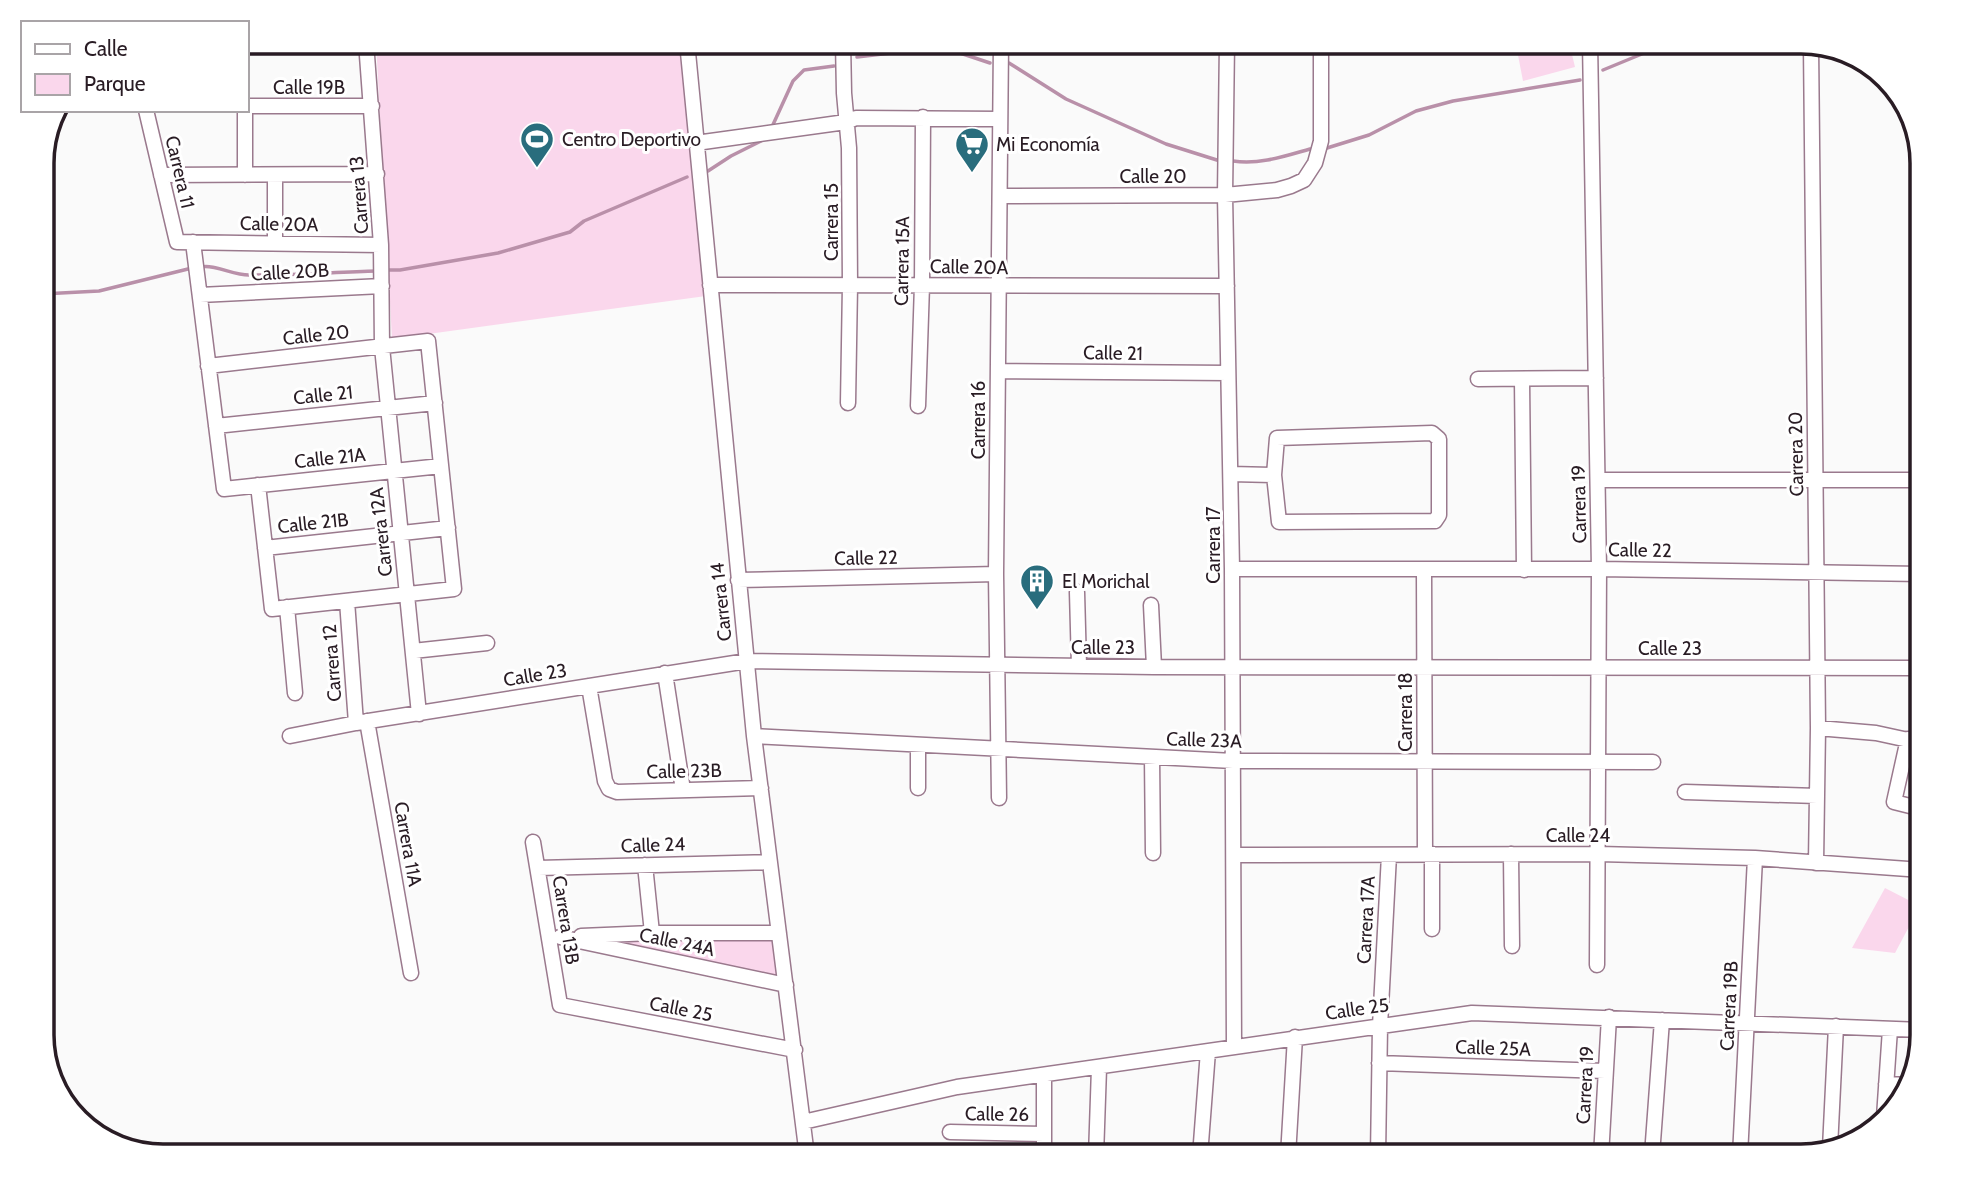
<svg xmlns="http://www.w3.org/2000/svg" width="1964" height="1198" font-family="Cabin,sans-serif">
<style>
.green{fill:#fad7ec}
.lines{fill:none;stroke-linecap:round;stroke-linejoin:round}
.stream{stroke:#b990a9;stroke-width:3.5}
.minor-casing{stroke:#9a798d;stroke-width:17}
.minor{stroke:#fff;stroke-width:14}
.labels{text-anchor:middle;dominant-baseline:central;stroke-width:6;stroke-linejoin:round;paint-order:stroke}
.street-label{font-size:19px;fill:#291c24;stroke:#fff}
.poi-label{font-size:19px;fill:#291c24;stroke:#fff;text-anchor:start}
.rim{fill:none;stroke:#291c24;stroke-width:3.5}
</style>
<rect width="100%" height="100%" fill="#fafafa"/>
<!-- green -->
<path class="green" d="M376 42H679L706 296 392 339Z
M1547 42H1569L1575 67 1523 81 1517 50Z
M1885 888 1920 906 1895 953 1852 948Z
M776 935 780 980 605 944V937Z"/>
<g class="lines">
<!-- stream -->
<path class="stream" d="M857 57 942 47 990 63
M1009 63 1066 99 1166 144 1220 161
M1603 70 1671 42
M771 129 793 81 804 70 834 66
M1327 148 1369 135 1416 111 1453 101 1580 80
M1233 161C1260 165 1285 156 1310 149
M708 171 731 156 761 141
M201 267C214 264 233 275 249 275 291 276 334 272 377 271
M384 270H400L498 253 570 232 584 221 687 177
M42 294 99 291 192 268"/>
<!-- minor casing -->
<g class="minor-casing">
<path id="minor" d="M366 42 381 245 382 347 419 714
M687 42 754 736 807 1156
M843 42 844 93 849 148 850 285 848 403
M1227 42 1225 195 1232 569 1234 1047
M1416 42V44L1508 42
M1590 42 1599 569 1597 965
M1001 44 1130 45V42
M1811 45 1818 728 1816 863
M247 106H372
M146 110 177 242 381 245
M696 143 846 122 856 118 1000 119
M161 175 377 174
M245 175V110
M1000 196 1225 195 1277 190 1291 186 1304 180 1315 163 1321 141V42
M193 242 224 489 441 466
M275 243V175
M710 285 1227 286
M200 295 382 286
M208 366 428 341 454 589 272 609 258 485
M998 371 1228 373
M1478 379 1596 378
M1522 380 1524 570
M918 406 922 285 923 117
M216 426 435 403
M1432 433 1439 439V515L1435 521 1279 522 1274 475 1277 438Z
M1231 474 1274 475
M1598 480H1922
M265 548 448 528
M1232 569H1599L1922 574
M1424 570 1425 854
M738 580 996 574
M1077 592 1079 666
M347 601 356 723
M1151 605 1154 667
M287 607 295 693
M413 651 487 643
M665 673 683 790
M589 686 605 781 609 789 617 792 761 788
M367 721 411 973
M1818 728 1876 733 1922 743
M290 736 356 723 747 661 1154 667 1922 668
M754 736 1233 761 1653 762
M1908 739 1894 802 1922 809
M918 745V788
M1152 757 1153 853
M1685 792 1817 796
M999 798 996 574 1001 42
M533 842 560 1005 795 1050
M1432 854V929
M1511 854 1512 946
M1234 855 1599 854 1755 858 1922 870
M645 865 652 933
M538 868 770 862
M581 936 652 933H779
M560 937 786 985
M1379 1063 1605 1071
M1886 1084 1909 1085
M1884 1117 1890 1029
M803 1122 957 1087 1472 1013 1922 1030
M950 1132 1044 1134
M1830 1148 1836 1026
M1378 1154 1453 1156
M1652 1155 1662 1020
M1044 1156V1075
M1096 1156 1099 1068
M1200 1156 1208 1051
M1288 1156 1295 1037
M1378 1156 1380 1026 1389 855
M1601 1156 1609 1017
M1604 1156 1605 1154 1683 1156
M1740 1156 1755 858"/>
</g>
<!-- minor -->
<use href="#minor" class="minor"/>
</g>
<!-- icons -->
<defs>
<g id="stadium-pin" transform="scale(1.75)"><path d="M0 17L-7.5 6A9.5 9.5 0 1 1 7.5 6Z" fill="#296d7d" stroke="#fff"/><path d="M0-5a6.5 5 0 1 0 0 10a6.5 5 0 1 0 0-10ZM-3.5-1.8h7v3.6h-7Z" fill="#fff"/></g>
<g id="supermarket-pin" transform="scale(1.75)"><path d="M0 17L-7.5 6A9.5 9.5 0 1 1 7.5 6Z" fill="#296d7d" stroke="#fff"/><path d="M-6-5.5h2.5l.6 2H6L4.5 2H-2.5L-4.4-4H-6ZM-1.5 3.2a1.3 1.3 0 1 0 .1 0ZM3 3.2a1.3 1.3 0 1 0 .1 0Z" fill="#fff"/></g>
<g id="building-pin" transform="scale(1.75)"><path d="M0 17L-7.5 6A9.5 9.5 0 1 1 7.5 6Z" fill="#296d7d" stroke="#fff"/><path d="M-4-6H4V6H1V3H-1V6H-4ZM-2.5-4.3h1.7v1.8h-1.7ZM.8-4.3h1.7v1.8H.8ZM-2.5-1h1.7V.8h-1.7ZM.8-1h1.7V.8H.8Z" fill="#fff"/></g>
</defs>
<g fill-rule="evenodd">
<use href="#stadium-pin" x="537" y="139"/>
<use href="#supermarket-pin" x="972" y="144"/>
<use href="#building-pin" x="1037" y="581"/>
</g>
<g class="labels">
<!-- street labels -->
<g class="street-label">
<text x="309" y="87">Calle 19B</text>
<text transform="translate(180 172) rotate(77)">Carrera 11</text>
<text x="1153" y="176">Calle 20</text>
<text transform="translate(359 195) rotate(-94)">Carrera 13</text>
<text transform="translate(831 222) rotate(-90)">Carrera 15</text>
<text transform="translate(279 224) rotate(1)">Calle 20A</text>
<text transform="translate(902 261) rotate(-89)">Carrera 15A</text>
<text transform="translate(969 267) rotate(1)">Calle 20A</text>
<text transform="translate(290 272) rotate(-3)">Calle 20B</text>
<text transform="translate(316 335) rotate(-6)">Calle 20</text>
<text transform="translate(1113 353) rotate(1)">Calle 21</text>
<text transform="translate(323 395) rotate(-6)">Calle 21</text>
<text transform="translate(978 420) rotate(-90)">Carrera 16</text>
<text transform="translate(1796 454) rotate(-91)">Carrera 20</text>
<text transform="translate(330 458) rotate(-6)">Calle 21A</text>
<text transform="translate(1579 504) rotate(-91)">Carrera 19</text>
<text transform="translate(313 523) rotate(-6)">Calle 21B</text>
<text transform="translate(381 532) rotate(-96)">Carrera 12A</text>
<text transform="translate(1213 545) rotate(-90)">Carrera 17</text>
<text transform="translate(1640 550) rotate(1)">Calle 22</text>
<text transform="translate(866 558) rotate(-1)">Calle 22</text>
<text transform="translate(721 602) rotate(-96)">Carrera 14</text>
<text x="1103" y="647">Calle 23</text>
<text x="1670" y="648">Calle 23</text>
<text transform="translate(332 663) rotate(-94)">Carrera 12</text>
<text transform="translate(535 675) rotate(-9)">Calle 23</text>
<text transform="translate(1405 712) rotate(-90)">Carrera 18</text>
<text transform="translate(1204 740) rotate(2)">Calle 23A</text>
<text transform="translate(684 771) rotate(-1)">Calle 23B</text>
<text x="1578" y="835">Calle 24</text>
<text transform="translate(408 844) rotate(80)">Carrera 11A</text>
<text transform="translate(653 845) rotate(-2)">Calle 24</text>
<text transform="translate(566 920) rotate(81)">Carrera 13B</text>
<text transform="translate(1366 920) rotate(-87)">Carrera 17A</text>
<text transform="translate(677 942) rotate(12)">Calle 24A</text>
<text transform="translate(1729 1006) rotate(-87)">Carrera 19B</text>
<text transform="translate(681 1009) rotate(11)">Calle 25</text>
<text transform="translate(1357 1009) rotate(-8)">Calle 25</text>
<text transform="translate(1493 1048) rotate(2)">Calle 25A</text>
<text transform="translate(1585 1085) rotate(-87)">Carrera 19</text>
<text transform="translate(997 1114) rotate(1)">Calle 26</text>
</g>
<!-- poi labels -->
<g class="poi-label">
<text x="562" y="139">Centro Deportivo</text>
<text x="996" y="144">Mi Economía</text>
<text x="1062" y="581">El Morichal</text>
</g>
</g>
<!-- crop -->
<path d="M0 0H1964V1198H0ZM163 54H1801A109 109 0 0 1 1910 163V1035A109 109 0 0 1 1801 1144H163A109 109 0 0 1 54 1035V163A109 109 0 0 1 163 54Z" fill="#fff" fill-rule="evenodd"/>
<path class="rim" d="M163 54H1801A109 109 0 0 1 1910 163V1035A109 109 0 0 1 1801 1144H163A109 109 0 0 1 54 1035V163A109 109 0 0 1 163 54Z"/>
<!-- legend -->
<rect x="21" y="21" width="228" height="91" fill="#ffffff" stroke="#a9a4a7" stroke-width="2"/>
<rect x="35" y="44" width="35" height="10" fill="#ffffff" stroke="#a9a4a7" stroke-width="2"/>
<text x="84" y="56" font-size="21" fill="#291c24">Calle</text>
<rect x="35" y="74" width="35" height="21" fill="#fad7ec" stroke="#a9a4a7" stroke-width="2"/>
<text x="84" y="91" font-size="21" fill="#291c24">Parque</text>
</svg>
